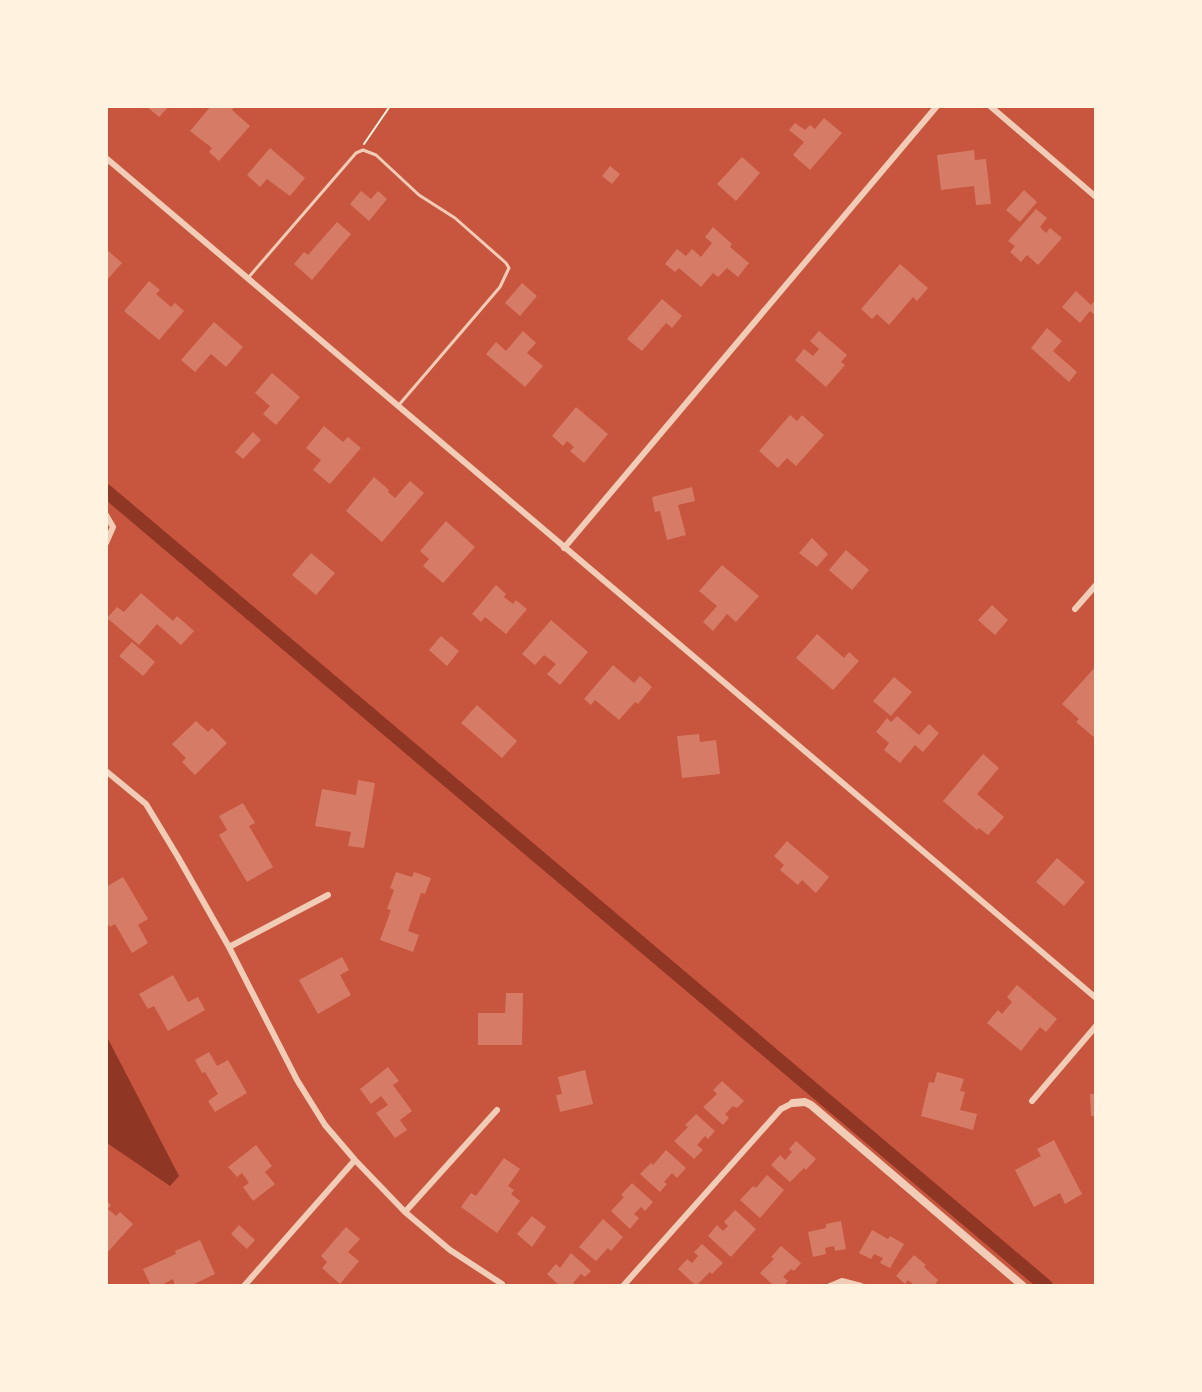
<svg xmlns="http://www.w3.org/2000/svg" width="1202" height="1392" font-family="Lora,serif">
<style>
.water{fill:#8f3625}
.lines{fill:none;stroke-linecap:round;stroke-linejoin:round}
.canal{stroke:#8f3625;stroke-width:14}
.building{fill:#d67c66}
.path{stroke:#fff3e0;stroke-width:2}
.service{stroke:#f1ccb7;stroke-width:3}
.minor{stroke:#f1ccb7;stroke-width:6}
.tertiary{stroke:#f1ccb7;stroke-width:8}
</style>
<rect width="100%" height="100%" fill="#c8553d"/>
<!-- water -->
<path class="water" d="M107 1037 179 1176 170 1186 107 1143Z"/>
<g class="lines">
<!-- canal -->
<path class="canal" d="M106 491 1046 1286"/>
</g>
<!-- building -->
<path class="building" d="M146 106H169L159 117Z
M211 106H234L232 110 250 126 219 161 209 152 212 148 190 131Z
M824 118 842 133 810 170 793 155 804 142 789 130 795 123 805 130 810 125 815 129Z
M270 148 305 178 290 196 267 179 260 187 247 175Z
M974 150 975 160 986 159 991 204 976 205 974 186 941 190 937 155Z
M742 157 760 173 736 201 717 184Z
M610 166 620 174 612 184 602 176Z
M1024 190 1037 202 1020 222 1006 210Z
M361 191 371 199 378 191 387 199 369 221 350 204Z
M1036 209 1047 218 1040 227 1046 233 1050 228 1062 238 1038 265 1027 255 1021 262 1010 252 1015 246 1008 241Z
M337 222 351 234 312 280 294 264 304 252 308 255Z
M713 227 732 244 730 247 749 263 738 277 727 268 718 277 713 273 701 287 679 268 675 272 665 264 677 249 686 256 692 249 701 257 712 243 705 237Z
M106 249 122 263 106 281Z
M900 264 928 288 917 301 913 297 889 325 877 314 872 319 861 309Z
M149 281 160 290 156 294 171 307 175 303 184 311 159 340 124 311Z
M522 283 537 296 520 316 505 303Z
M1076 291 1091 305 1096 299V316L1090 311 1080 323 1062 307Z
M662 299 682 316 672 328 666 323 642 351 627 339Z
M214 322 243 347 226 367 211 354 195 372 181 360Z
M1047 328 1062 341 1053 351 1077 372 1069 382 1031 348Z
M523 331 536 343 527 353 543 366 525 387 486 354 496 342 506 351Z
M819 331 847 355 841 362 845 365 826 387 795 360 804 349 813 356 819 349 810 341Z
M272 373 300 397 276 425 263 414 270 406 255 393Z
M576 407 608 434 584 463 570 451 574 447 567 441 563 446 552 436Z
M790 415 797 421 802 415 824 435 796 466 787 458 778 468 759 451Z
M324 426 343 442 348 437 361 448 330 484 313 470 321 460 306 448Z
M253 432 261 440 243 459 235 452Z
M374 477 389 490 388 492 395 498 410 481 424 493 382 542 346 511Z
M692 487 695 501 678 505 686 535 667 540 660 511 655 512 652 497Z
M446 521 475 547 443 583 423 566 429 559 420 551Z
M812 538 828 554 817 567 799 553Z
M846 550 869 570 852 590 829 570Z
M311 553 335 573 316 595 292 575Z
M722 565 759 596 736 622 727 614 713 631 703 622 717 606 699 591Z
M496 585 506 594 504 597 513 604 516 600 527 609 506 634 485 617 481 622 472 614Z
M141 593 173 621 177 616 194 631 181 645 157 624 139 645 107 618 117 607 124 612Z
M992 605 1008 620 995 635 978 620Z
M551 620 588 652 560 685 547 674 556 664 544 655 535 665 522 654Z
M817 634 844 658 849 652 859 661 833 690 796 658Z
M441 636 459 651 447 666 429 650Z
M132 642 155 662 143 676 119 656Z
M613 665 634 683 640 676 652 687 638 704 635 702 619 720 595 700 591 705 584 699Z
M1096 666V739L1076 722 1079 719 1062 704Z
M894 677 912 692 891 716 873 701Z
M477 705 517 741 502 758 461 723Z
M897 716 919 735 929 724 939 733 923 752 915 745 900 763 884 750 889 743 876 732 887 718 891 722Z
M196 721 208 732 212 728 227 743 195 775 182 762 186 758 172 744Z
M699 734 700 742 716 740 720 774 682 778 677 736Z
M983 754 999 768 977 794 1004 817 988 835 979 828 977 830 943 801Z
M358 780 375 783 364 848 348 846 351 832 315 826 322 789 356 795Z
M243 803 255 823 249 826 273 867 247 882 219 835 227 830 219 816Z
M787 841 829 877 816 893 802 880 798 885 780 870 784 865 774 856Z
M1057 858 1085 882 1064 906 1036 882Z
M396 872 412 877 414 872 431 878 425 894 421 893 408 931 419 935 413 952 380 940 391 910 387 909 394 890 390 888Z
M123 877 148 919 138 925 148 943 132 953 115 924 110 927 106 921V887Z
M342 957 349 970 340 975 351 995 318 1014 299 980Z
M173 975 188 1002 198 997 205 1010 168 1031 154 1006 148 1009 139 994Z
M1017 985 1057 1019 1046 1032 1040 1027 1021 1051 987 1023 998 1010 1002 1014 1012 1002 1007 997Z
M506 993H523L522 1045H478V1013H505Z
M209 1052 217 1066 228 1060 247 1093 215 1112 208 1101 218 1094 205 1072 202 1073 195 1060Z
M388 1067 399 1081 393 1085 412 1111 400 1120 407 1130 395 1138 376 1113 388 1105 381 1096 371 1104 360 1089Z
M585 1070 593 1104 560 1112 556 1095 562 1094 558 1077Z
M937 1072 964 1079 960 1091 965 1092 960 1110 977 1114 973 1130 921 1116 929 1082 934 1083Z
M722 1081 744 1101 737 1108 733 1106 725 1114 729 1118 723 1125 703 1107 717 1094 713 1090Z
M1090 1094H1096V1116H1091Z
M696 1114 715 1131 708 1139 705 1136 697 1145 703 1150 694 1159 674 1141 688 1127 685 1125Z
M1054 1140 1082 1194 1065 1204 1060 1193 1034 1207 1015 1170 1041 1156 1037 1149Z
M796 1141 816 1159 806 1170 804 1168 790 1182 771 1165 780 1155 785 1160 792 1152 789 1149Z
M256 1145 272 1166 265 1172 275 1184 253 1201 243 1187 249 1183 242 1173 237 1177 228 1167Z
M666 1150 686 1168 677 1178 672 1173 664 1182 667 1184 660 1192 640 1174 651 1163 653 1165Z
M504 1158 520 1169 508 1186 514 1190 511 1194 520 1201 497 1233 461 1207 471 1193 476 1196Z
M767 1175 784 1190 760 1218 740 1200 753 1186 756 1188Z
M632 1183 653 1202 645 1211 641 1207 634 1214 639 1218 630 1229 611 1211 624 1197 621 1195Z
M106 1201 111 1205 108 1209 116 1216 120 1212 133 1224 106 1254Z
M735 1210 756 1229 731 1257 708 1236 717 1225 723 1231 728 1226 724 1222Z
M532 1216 546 1227 532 1247 517 1234Z
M603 1219 623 1237 611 1251 608 1248 596 1261 579 1247Z
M841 1221 846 1249 835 1251 834 1246 825 1248 826 1254 813 1257 808 1232 826 1228V1224Z
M239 1225 255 1240 247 1249 231 1234Z
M346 1227 360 1239 348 1252 359 1261 340 1284 322 1268 327 1262 321 1256Z
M872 1230 888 1239 890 1236 904 1244 890 1268 880 1263 883 1258 874 1254 871 1259 859 1253Z
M200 1240 215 1274 190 1286H175L173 1279 159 1286H151L143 1269 176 1254 175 1251Z
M702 1244 723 1263 712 1274 710 1272 696 1286 678 1269 687 1259 692 1263 698 1256 694 1252Z
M781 1246 801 1263 794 1271 791 1269 783 1277 788 1281 784 1286H774L760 1273 774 1259 771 1257Z
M571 1253 591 1271 585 1277 581 1274 573 1283 576 1286H560L547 1274 556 1264 560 1268Z
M914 1255 926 1265 924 1267 938 1280 934 1286H915L908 1280 905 1284 896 1276Z"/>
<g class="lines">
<!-- path -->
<path class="path" d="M364 144 390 106"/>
<!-- service -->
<path class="service" d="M248 278 356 153 363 150 376 155 419 195 455 218 506 263 509 268 500 287 398 406"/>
<!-- minor -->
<path class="minor" d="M990 106 1096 197
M106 158 1096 998
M106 515 113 527 106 543
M564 548 937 106
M1075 609 1096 585
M106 771 146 804 178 857 229 947 297 1080 325 1125 355 1160 405 1212 450 1250 502 1284
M229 947 328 895
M1032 1101 1096 1026
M405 1212 497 1110
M244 1286 355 1160
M623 1286 781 1109 793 1103
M830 1286 842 1281 861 1286"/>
<!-- tertiary -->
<path class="tertiary" d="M793 1103 805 1102 811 1105 1023 1286"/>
</g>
<!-- border -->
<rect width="1202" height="1392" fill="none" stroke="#fff3e0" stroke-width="216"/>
</svg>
